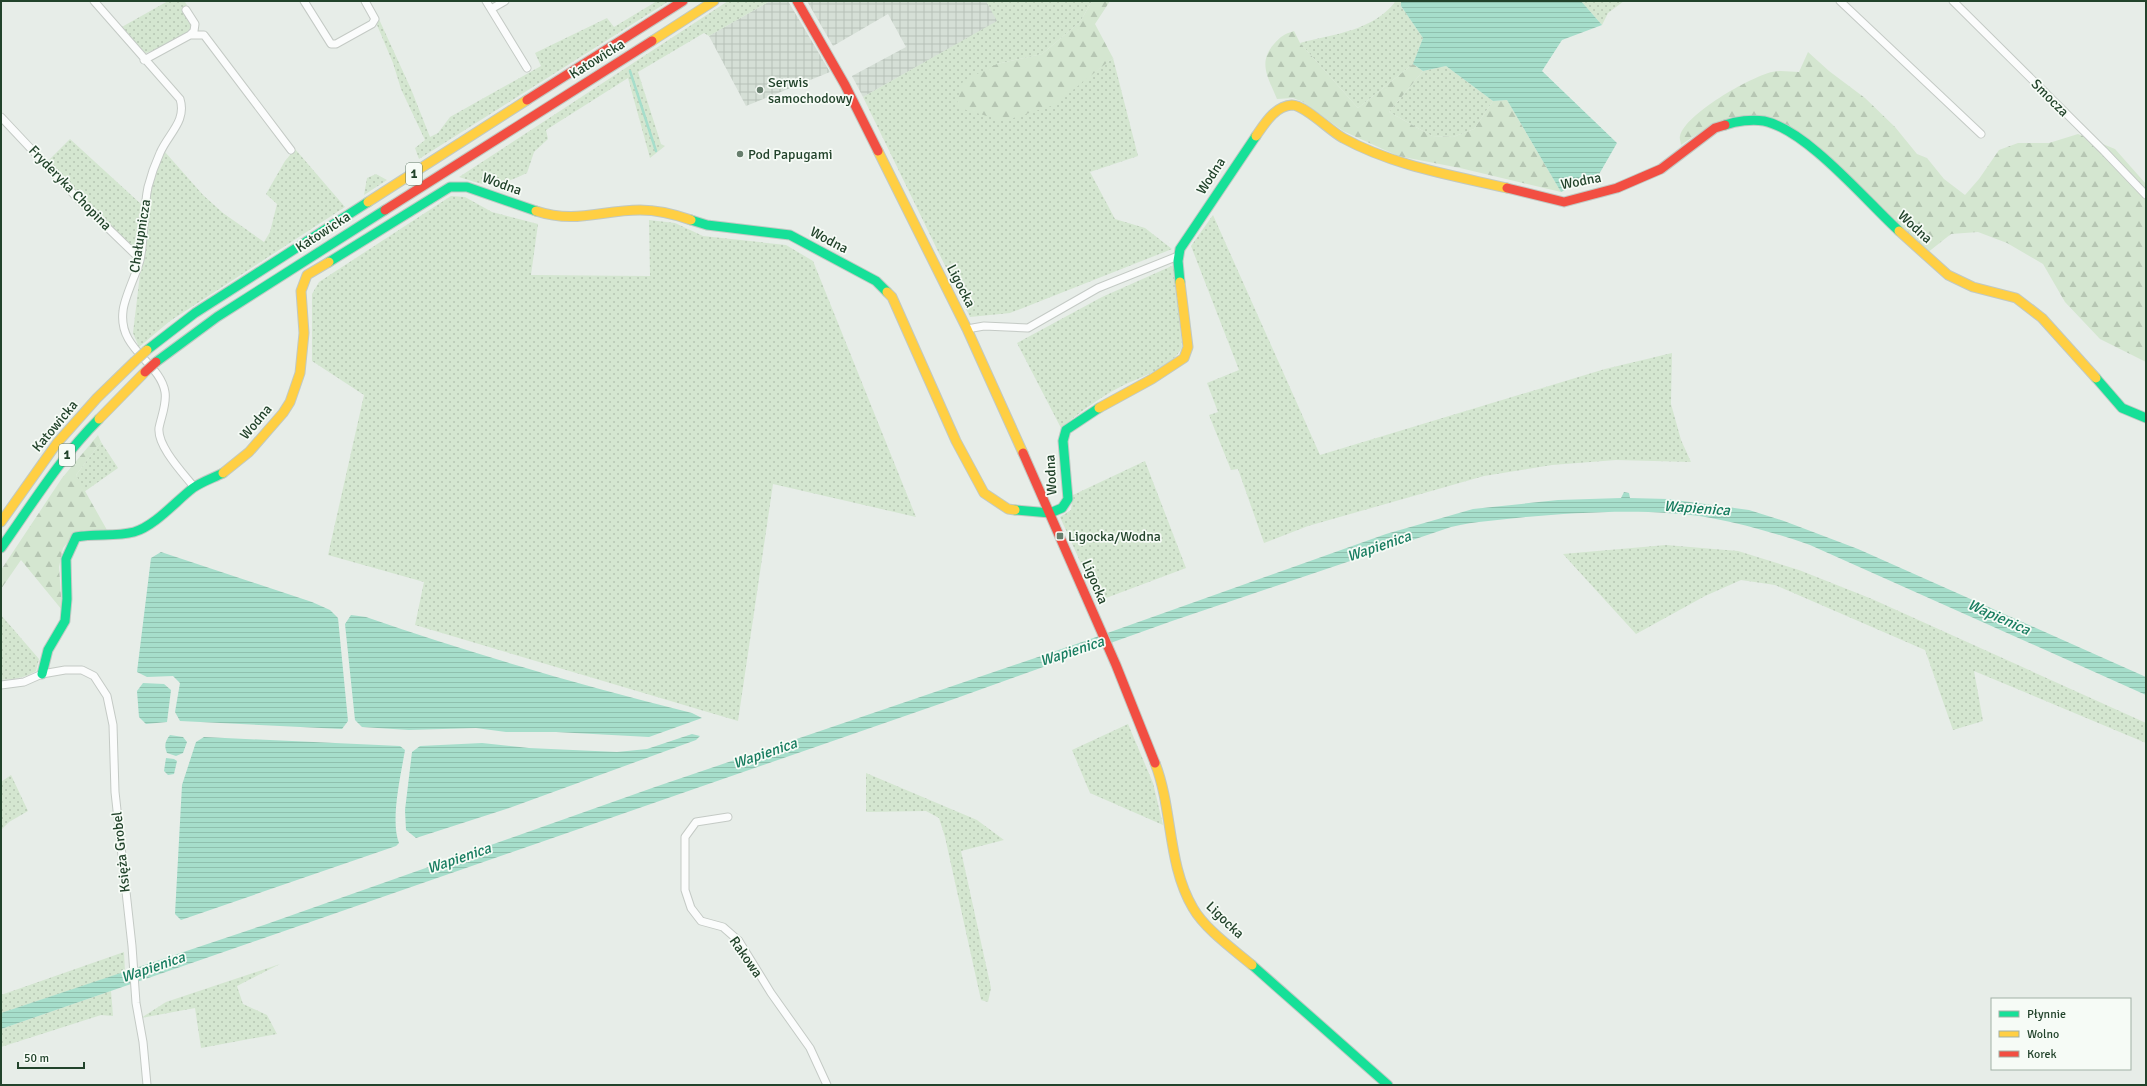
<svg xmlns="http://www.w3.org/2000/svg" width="2147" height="1086" font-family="Signika,sans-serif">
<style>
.industrial{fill:url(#industrial-grid)}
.grass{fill:url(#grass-dots)}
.forest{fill:url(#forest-firs)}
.water{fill:url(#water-rules)}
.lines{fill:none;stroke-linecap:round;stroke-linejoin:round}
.stream{stroke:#a6decb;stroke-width:2.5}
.street-casing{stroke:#c4cac5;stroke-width:9}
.fast-casing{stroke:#c1c9c3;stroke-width:11}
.slow-casing{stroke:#c1c9c3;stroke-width:11}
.jam-casing{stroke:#c1c9c3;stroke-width:11}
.street{stroke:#fbfcfc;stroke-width:7}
.fast{stroke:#16e098;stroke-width:9}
.slow{stroke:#ffcf43;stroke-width:9}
.jam{stroke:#f24e42;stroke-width:9}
.slow-bridge-casing{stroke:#c2ccc5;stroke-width:11;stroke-linecap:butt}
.jam-bridge-casing{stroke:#c2ccc5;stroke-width:11;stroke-linecap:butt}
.slow-bridge{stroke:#ffcf43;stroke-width:9}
.jam-bridge{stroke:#f24e42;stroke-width:9}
.poi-dot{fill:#677e6d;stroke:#f6fbf6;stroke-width:1.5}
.labels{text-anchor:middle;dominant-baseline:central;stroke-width:3.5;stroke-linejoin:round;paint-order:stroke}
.shield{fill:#f6fbf6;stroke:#627a68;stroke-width:1}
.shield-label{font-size:13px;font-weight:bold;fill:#22432b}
.street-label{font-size:14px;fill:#22432b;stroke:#f6fbf6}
.poi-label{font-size:14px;fill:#22432b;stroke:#f6fbf6;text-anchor:start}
.water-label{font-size:15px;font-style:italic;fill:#187d60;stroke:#f6fbf6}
</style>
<defs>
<pattern id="industrial-grid" width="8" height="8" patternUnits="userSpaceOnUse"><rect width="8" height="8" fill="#d5dfd6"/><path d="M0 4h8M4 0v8" fill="none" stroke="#b7c1b8"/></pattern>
<pattern id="grass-dots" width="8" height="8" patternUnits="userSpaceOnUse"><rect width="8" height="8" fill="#d4e6d0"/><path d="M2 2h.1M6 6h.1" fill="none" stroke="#b6c6b3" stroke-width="1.8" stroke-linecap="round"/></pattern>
<pattern id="forest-firs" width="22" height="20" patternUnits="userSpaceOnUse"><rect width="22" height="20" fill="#d4e6d0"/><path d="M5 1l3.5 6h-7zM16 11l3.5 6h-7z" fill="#b6c6b3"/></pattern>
<pattern id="water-rules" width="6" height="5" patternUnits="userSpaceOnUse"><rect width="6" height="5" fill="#a6decb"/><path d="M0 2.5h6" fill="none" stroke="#8fc0ae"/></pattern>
</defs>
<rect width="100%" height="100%" fill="#e7ede8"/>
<!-- industrial -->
<path class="industrial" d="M770 1H788L830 72 746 106 709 36Z
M807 1H986L998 21 863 97 852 76 906 47 888 14 833 46Z"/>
<!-- grass -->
<path class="grass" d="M168 1H184L187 5 182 9 192 27C184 40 160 48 146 53L139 51 120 28Z
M657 1H669L419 159 415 148 425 140 401 89 393 63 377 25 378 17 411 89 430 137 438 133 450 117 541 66 535 53 607 18 614 27Z
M728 1H770L709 36 704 33 638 72 661 144 665 146 650 158 628 78 546 130 548 139 534 152 527 173C494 188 493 188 459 177Z
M986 1H1092L1080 22 1042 54 997 64 1087 78 1113 58 1138 156 1090 172 1115 219 1145 228 1172 249 1010 313 970 317 863 97 997 21Z
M1396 1H1401V6L1423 38 1413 64 1358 108 1300 43C1334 34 1373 31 1396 1Z
M1581 1H1624L1608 13 1602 25Z
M1446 66 1493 101 1474 129 1453 137 1432 136 1389 112 1423 71Z
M70 139 142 205 138 245 132 247 76 193 48 161Z
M295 149 345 207 170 321 139 347 133 333 150 190 154 176 165 152 203 195 223 213 264 242 270 232 277 204 266 194 285 161Z
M376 174 387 180 364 195 367 178Z
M451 196 465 197 492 212 538 224 531 275 650 276 649 220 675 223 703 236 786 245 813 261 916 517 773 484 738 721 415 625 424 582 328 555 364 395 312 361V294L319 282Z
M1213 215 1320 455 1605 369 1672 353 1671 404 1681 440 1691 462 1616 460 1552 465 1484 476 1308 526 1264 543 1238 469 1231 470 1209 415 1218 412 1207 383 1239 370 1191 246Z
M1174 265 1182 347C1174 367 1140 377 1122 386 1100 397 1080 412 1061 428L1017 343 1102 297Z
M101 442 118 468 84 492 76 475Z
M1145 461 1186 568 1098 601 1060 517 1071 510 1073 495Z
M1666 545 1738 551 1799 570 1872 599 2146 723V743L1974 671 1983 721 1953 730 1925 650 1775 585 1741 580 1705 596 1636 634 1563 554Z
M1 615 39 659 36 671C25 678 14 679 1 680Z
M1128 724 1153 783 1163 825 1090 793 1072 750Z
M866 773 977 820 1004 840 961 851 991 988 988 1002 981 1000 945 837 939 818 926 811 866 812Z
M11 775 28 811 9 822 1 830V782Z
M124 952 125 972 1 1013V995Z
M280 964 237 986 243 1004 267 1015 277 1034 201 1048 195 1008 141 1018 166 1002Z
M111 991 113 1016 101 1015 1 1047V1029Z"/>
<!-- forest -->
<path class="forest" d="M1092 1H1110L1095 24 1113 58 1054 105 1004 121 956 107 963 81 997 64 1042 54 1080 22Z
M1294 31 1300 43 1358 108 1413 64 1423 71 1389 112 1432 136 1453 137 1474 129 1493 101 1507 100 1561 192 1460 168 1398 156 1343 131 1303 102 1293 98 1277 99C1269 79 1257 63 1274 44 1280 37 1284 34 1294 31Z
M1808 52 1829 71 1865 98 1895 127 1917 154 1927 158 1944 179 1965 195 1979 179 1999 150 2018 143H2049L2078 134 2115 149 2146 184V362L2100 339 2065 302 2043 264 2007 243 1978 232 1951 234 1927 253C1905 231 1883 210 1862 188 1826 153 1790 109 1735 118 1714 121 1698 134 1681 145 1681 142 1679 138 1680 136 1685 114 1750 77 1772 72 1780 70 1791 72 1799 72Z
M98 435 101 442 76 475 107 530H84L74 535 63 548 59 567 62 610 21 560 1 589V570L62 478Z"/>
<!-- water -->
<path class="water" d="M1401 1H1581L1602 25 1562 40 1542 71 1617 143 1598 176 1561 192 1507 100 1493 101 1446 66 1423 71 1413 64 1423 38 1401 6Z
M1624 492 1629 493 1630 498 1668 499 1749 510 1784 521 1858 549 2146 677V695L1810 545C1778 534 1744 524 1711 518 1651 508 1586 512 1526 517 1500 520 1476 521 1451 527L1172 621 954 699 1 1029V1013L264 925 655 787 1085 641 1386 534 1473 509 1558 500 1621 498Z
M161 552 312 602 330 610 338 618 348 721 342 729 180 721 175 712 180 683 173 676 147 677 137 672 151 558Z
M351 615 366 617C474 654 582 686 692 713L702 718 649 737 556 732H506L476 728 409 730 362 727 355 720 345 624Z
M143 683 164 684 171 690 167 722 146 724 139 717 137 691Z
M692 734 700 736 696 740 512 807 416 838 406 830 405 810 412 752 420 746 482 743 529 748 617 752 647 749Z
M170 735 183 737 187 742 183 753 176 756 167 753C164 746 165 741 170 735Z
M204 737 400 746 405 750C401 774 390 821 399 843L396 846 181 920 175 914 182 785 196 742Z
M166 758 174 759 177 761 174 774 168 775 164 771Z"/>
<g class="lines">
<!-- stream -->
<path class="stream" d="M630 71 656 151"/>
<!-- street casing -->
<g class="street-casing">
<path id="street" d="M94 1 180 99C187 121 168 134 160 153 155 164 151 175 148 187 143 211 145 236 140 260 136 275 124 298 123 311 118 350 160 362 165 392 167 404 161 417 159 428 157 446 183 473 194 487
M304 1 331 44H336L372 24 375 19 365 1
M486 1 527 68
M1840 1 1981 134
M1953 1 2104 151 2146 195
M491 9 505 1
M186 10 195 24 194 31 190 35
M144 60 190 35H204L291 150
M1 117 82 203 140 259
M967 329 984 326 1028 328 1098 288 1178 256
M1 685 24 682 42 674 65 670H82L94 676 107 696 113 725 115 792 132 946 136 1003 143 1042 147 1085
M728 817 696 822 685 837V890L691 908 701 921 723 927 739 941 771 993 810 1048 827 1085"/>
</g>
<!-- fast casing -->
<g class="fast-casing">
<path id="fast" d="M1725 125C1736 121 1752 119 1764 121 1807 130 1866 201 1899 231
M691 220 707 225 790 235 876 281 887 292
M329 262 450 187H467L536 211
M1180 282 1178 261 1180 249 1256 136
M147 350 195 313 368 202
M156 362 217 317 385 210
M2096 378 2122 408 2146 418
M1015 510 1050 513 1062 508 1068 499 1063 441 1066 430 1099 408
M1 548C32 504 61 457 99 419
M42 674 48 650 65 621 67 599 66 559 76 537C95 533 115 537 134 532 155 526 176 501 193 488 201 482 213 478 223 473
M1252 965 1388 1085"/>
</g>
<!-- slow casing -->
<g class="slow-casing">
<path id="slow" d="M652 41 714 1
M1256 136C1265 123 1275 106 1292 105 1305 105 1331 132 1343 138 1394 166 1451 175 1507 188
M878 151 967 329 1023 453
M368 202 527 100
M536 211C576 224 601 210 640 210 658 210 674 214 691 220
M1899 231 1948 275 1973 287 2016 298 2042 318 2096 378
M887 292 892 297 956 441 984 493 1008 509 1015 510
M1099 408 1152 379 1184 358 1188 347 1180 282
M99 419 145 372
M223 473 249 452 283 413 290 402 300 373 304 333 301 291 307 275 329 262
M1 522 57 443 97 398 134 362
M1155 763C1173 809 1167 864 1193 908 1205 929 1233 949 1252 965"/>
</g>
<!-- jam casing -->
<g class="jam-casing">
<path id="jam" d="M797 1 845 85 878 151
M527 100 683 1
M1507 188 1564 202 1617 188 1661 169 1715 128 1725 125
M385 210 652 41
M1023 453 1116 665 1155 763"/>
</g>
<!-- street -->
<use href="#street" class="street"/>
<!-- fast -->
<use href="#fast" class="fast"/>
<!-- slow -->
<use href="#slow" class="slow"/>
<!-- jam -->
<use href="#jam" class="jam"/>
<!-- slow-bridge casing -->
<g class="slow-bridge-casing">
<path id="slow-bridge" d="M134 362 147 350"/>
</g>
<!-- jam-bridge casing -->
<g class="jam-bridge-casing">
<path id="jam-bridge" d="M145 372 156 362"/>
</g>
<!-- slow-bridge -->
<use href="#slow-bridge" class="slow-bridge"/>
<!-- jam-bridge -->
<use href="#jam-bridge" class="jam-bridge"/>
</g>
<!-- markers -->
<g class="poi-dot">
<circle cx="760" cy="90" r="4"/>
<circle cx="740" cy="154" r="4"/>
<rect x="1056" y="532" width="8" height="8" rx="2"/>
</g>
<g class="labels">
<!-- shield labels -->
<g class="shield">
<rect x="406" y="163" width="16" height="22" rx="3"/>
<rect x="59" y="444" width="16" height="22" rx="3"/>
</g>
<g class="shield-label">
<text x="414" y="174">1</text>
<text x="67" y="455">1</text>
</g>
<!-- street labels -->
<g class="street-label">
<text transform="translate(597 59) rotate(-32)">Katowicka</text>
<text transform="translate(2050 98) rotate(45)">Smocza</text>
<text transform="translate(1211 176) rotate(-57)">Wodna</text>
<text transform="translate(1581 181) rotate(-11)">Wodna</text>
<text transform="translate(502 184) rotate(20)">Wodna</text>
<text transform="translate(70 188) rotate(46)">Fryderyka Chopina</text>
<text transform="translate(1915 227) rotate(43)">Wodna</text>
<text transform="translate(323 232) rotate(-33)">Katowicka</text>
<text transform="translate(140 236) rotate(-81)">Chałupnicza</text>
<text transform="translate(829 240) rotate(28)">Wodna</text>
<text transform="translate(961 286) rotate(63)">Ligocka</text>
<text transform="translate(256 422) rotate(-50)">Wodna</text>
<text transform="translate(55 426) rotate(-50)">Katowicka</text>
<text transform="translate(1051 475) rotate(-93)">Wodna</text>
<text transform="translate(1095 582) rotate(67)">Ligocka</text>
<text transform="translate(121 852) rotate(-96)">Księża Grobel</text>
<text transform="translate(1225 920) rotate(44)">Ligocka</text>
<text transform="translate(746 957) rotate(55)">Rakowa</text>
</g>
<!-- poi labels -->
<g class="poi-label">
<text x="768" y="82">Serwis<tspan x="768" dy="16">samochodowy</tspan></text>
<text x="748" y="154">Pod Papugami</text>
<text x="1068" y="536">Ligocka/Wodna</text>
</g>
<!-- water labels -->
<g class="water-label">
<text transform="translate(1697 508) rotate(4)">Wapienica</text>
<text transform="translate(1379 546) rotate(-19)">Wapienica</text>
<text transform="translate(1999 617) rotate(24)">Wapienica</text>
<text transform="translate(1072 651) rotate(-18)">Wapienica</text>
<text transform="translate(765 753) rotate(-19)">Wapienica</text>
<text transform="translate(459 858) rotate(-19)">Wapienica</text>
<text transform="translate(153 967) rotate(-19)">Wapienica</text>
</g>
</g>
<!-- border -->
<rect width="2147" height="1086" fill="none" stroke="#22432b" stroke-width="4"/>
<!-- legend -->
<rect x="1991" y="998" width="140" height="72" fill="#f6fbf6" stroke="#a1b1a5"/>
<rect x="1999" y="1011" width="20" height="6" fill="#16e098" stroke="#a1b1a5"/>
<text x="2027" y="1018" font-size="12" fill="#22432b">Płynnie</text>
<rect x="1999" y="1031" width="20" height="6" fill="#ffcf43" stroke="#a1b1a5"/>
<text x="2027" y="1038" font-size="12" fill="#22432b">Wolno</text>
<rect x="1999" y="1051" width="20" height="6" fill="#f24e42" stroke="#a1b1a5"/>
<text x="2027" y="1058" font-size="12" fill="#22432b">Korek</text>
<!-- scale -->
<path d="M18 1062v6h66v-6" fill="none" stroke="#22432b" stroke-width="2"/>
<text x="24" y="1062" font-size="12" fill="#22432b" stroke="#f6fbf6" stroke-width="3" paint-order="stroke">50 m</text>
</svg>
